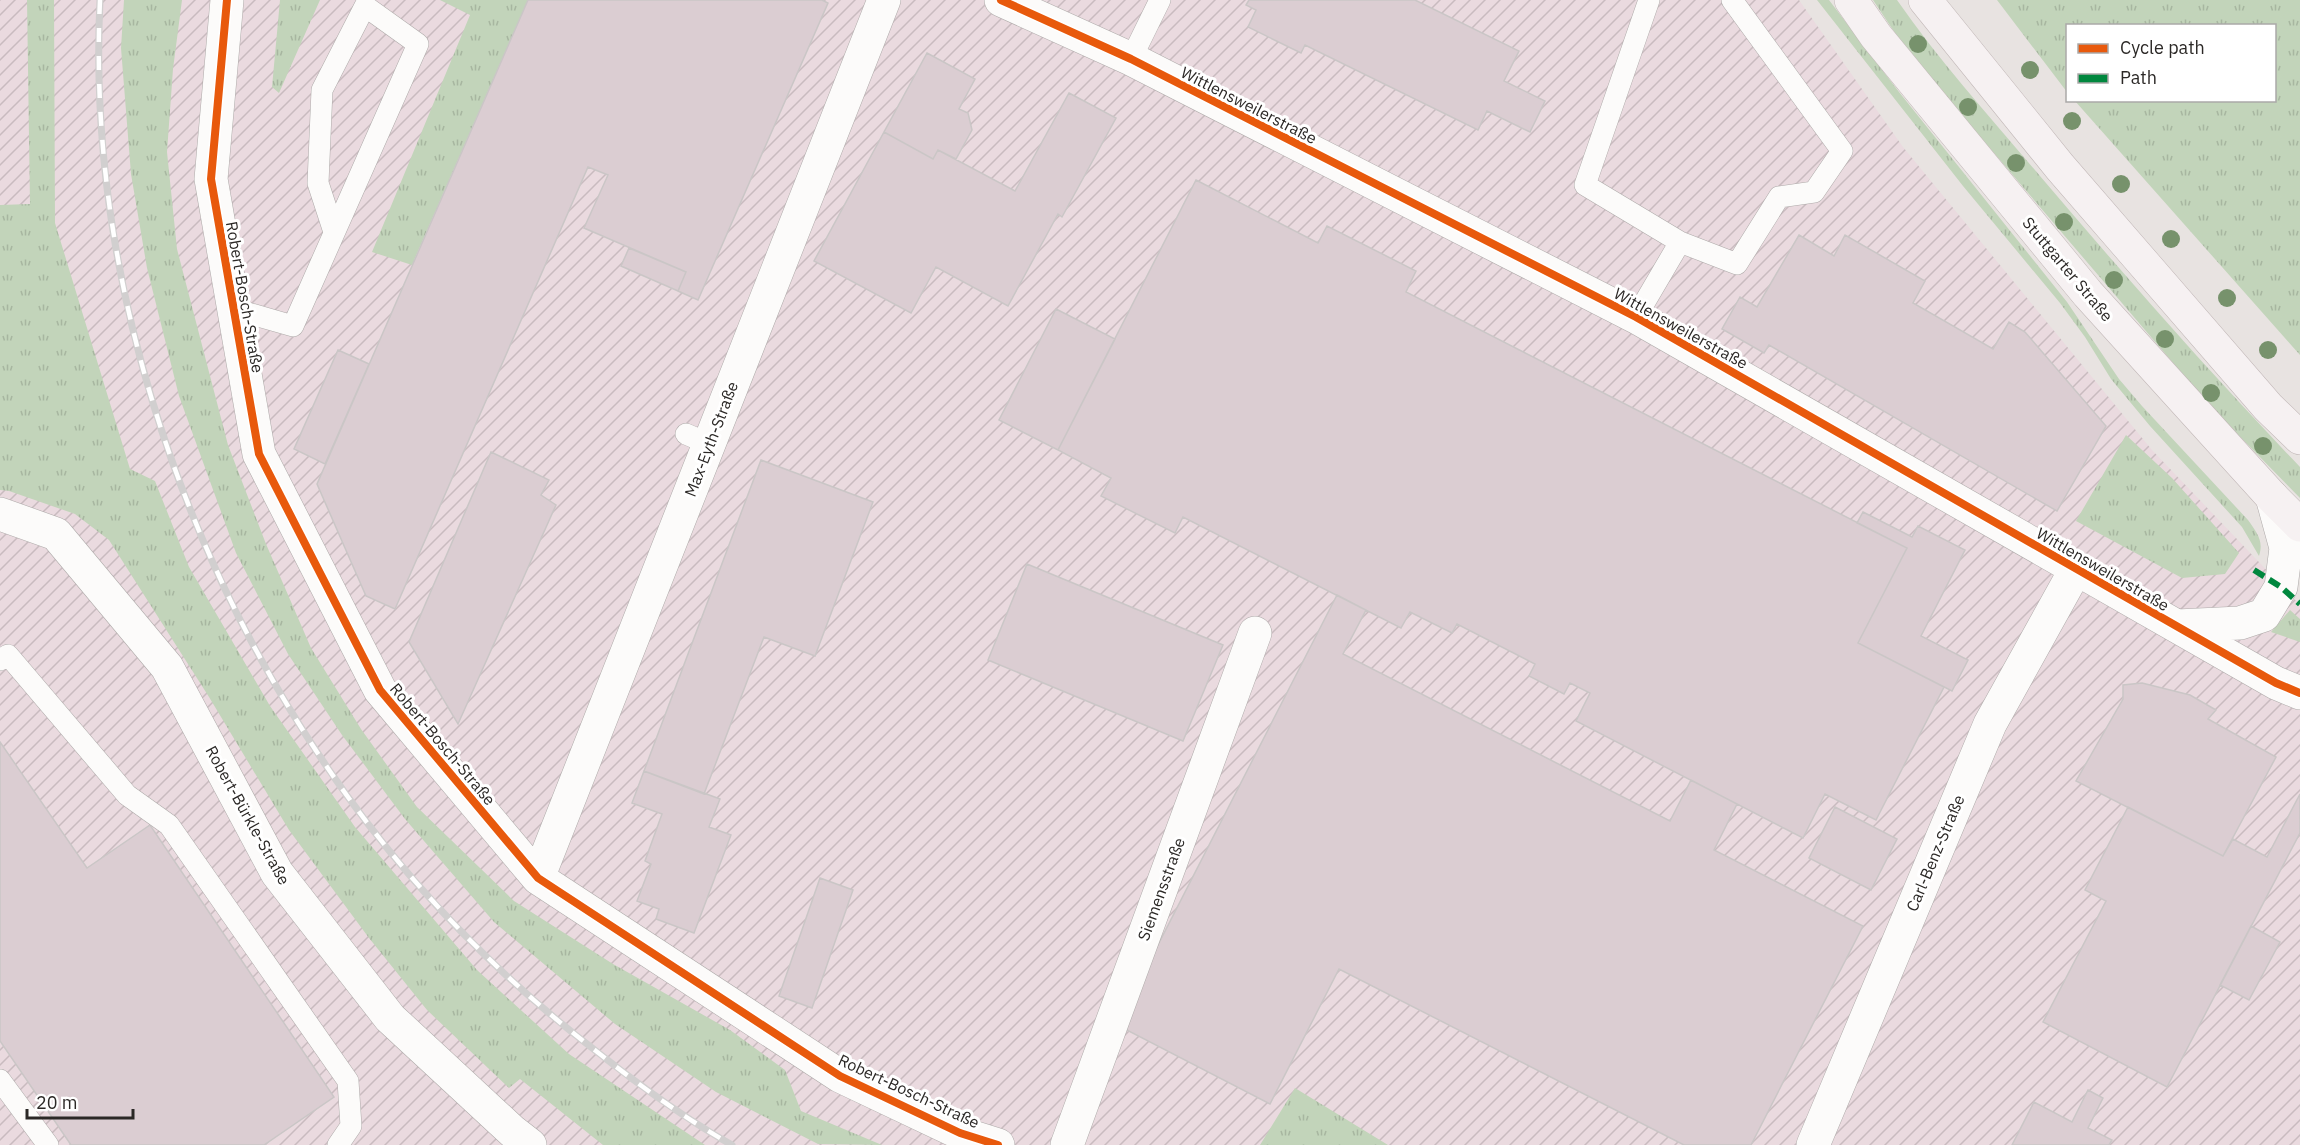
<svg xmlns="http://www.w3.org/2000/svg" width="2300" height="1145" font-family="'IBM Plex Sans',sans-serif">
<style>
.industrial{fill:url(#industrial-furrows)}
.grass{fill:url(#grass-tufts)}
.building{fill:#dbcdd2;stroke:#cac6c6;stroke-width:1.5}
.lines{fill:none;stroke-linecap:round;stroke-linejoin:round}
.lane-casing{stroke:#aeaaa9;stroke-width:22}
.street-casing{stroke:#aeaaa9;stroke-width:34}
.primary-casing{stroke:#c2b8b8;stroke-width:34}
.lane{stroke:#fcfbfa;stroke-width:21}
.street{stroke:#fcfbfa;stroke-width:33}
.primary{stroke:#f6f1f2;stroke-width:33}
.rail-casing{stroke:#d1cfcf;stroke-width:7}
.rail{stroke:#fff;stroke-width:4.5;stroke-dasharray:14;stroke-linecap:butt}
.quiet{stroke:#00873e;stroke-width:6;stroke-dasharray:12 6;stroke-linecap:butt}
.cycleway-casing{stroke:#fff;stroke-width:11}
.cycleway{stroke:#e8590c;stroke-width:8}
.tree{fill:#77926c}
.labels{text-anchor:middle;dominant-baseline:central;stroke-width:6;stroke-linejoin:round;paint-order:stroke}
.street-label{font-size:16px;fill:#2b2826;stroke:#fff}
</style>
<defs>
<pattern id="industrial-furrows" width="10" height="10" patternUnits="userSpaceOnUse" patternTransform="scale(1.5)"><rect width="10" height="10" fill="#eadadf"/><path d="M-1 1l2-2M0 10L10 0M9 11l2-2" fill="none" stroke="#c9bbbf"/></pattern>
<pattern id="grass-tufts" width="24" height="20" patternUnits="userSpaceOnUse" patternTransform="scale(1.5)"><rect width="24" height="20" fill="#c2d4ba"/><path d="M3 7l-1-3M5 7V3M7 7l1-3M15 17l-1-3M17 17v-4M19 17l1-3" fill="none" stroke="#a7b6a0"/></pattern>
</defs>
<rect width="100%" height="100%" fill="#e8e3e1"/>
<!-- industrial -->
<path class="industrial" d="M0 0H1799L1903 147 2152 450 2300 605V1145H0Z"/>
<!-- grass -->
<path class="grass" d="M27 0H54L55 223 130 469 155 481 189 567 270 706 355 827 477 970 569 1054 705 1145H603L520 1079 509 1088 427 1010 369 938 289 830 209 697 109 540 75 514 9 491 0 490V205L30 204Z
M124 0H182L173 69 167 152 177 249 228 445 266 544 311 648 361 729 417 807 514 901 613 964 730 1030 785 1070 801 1111 882 1145 818 1144 716 1092 615 1024 494 922 405 819 342 735 288 654 236 553 179 396 147 268 131 174 121 48Z
M280 0H320L279 93 272 87Z
M440 0H528L412 265 372 252 470 15Z
M1817 0H1829L1899 92 2067 302 2119 379 2142 406 2248 520C2257 533 2264 541 2259 556L2242 527 2150 426 2111 379 2085 337 2060 303 1963 186Z
M1873 0H1897C1940 62 1991 118 2040 176 2124 275 2210 373 2300 467V498L2209 405 1970 125 1895 33Z
M1997 0H2300V355L2075 101 2274 100V26H2068L2067 92Z
M2126 435 2172 478 2239 553 2225 574 2182 578 2076 521Z
M2290 610 2300 619V642L2271 632Z
M1295 1088 1388 1145H1260Z"/>
<!-- building -->
<path class="building" d="M528 0H822L828 3 698 300 678 291 686 272 584 228 608 175 588 167 395 609 366 596 317 484Z
M1249 0H1415L1519 51 1504 81 1545 101 1530 132 1487 111 1478 130 1305 45 1301 53 1248 27 1256 10 1246 5Z
M927 53 975 79 959 109 968 113 972 130 956 159 938 150 933 159 884 132Z
M1069 93 1116 118 1062 217 1058 214 1008 306 936 267 911 313 814 261 884 132 933 159 938 150 1015 191Z
M1196 180 1318 243 1327 226 1416 271 1406 292 1907 548 1858 643 1944 687 1876 820 1825 794 1803 838 1576 721 1590 693 1570 683 1564 694 1529 676 1535 664 1457 624 1452 633 1410 612 1401 628 1183 517 1175 533 1101 496 1111 478 1058 450Z
M1799 235 1834 256 1845 235 1925 281 1913 303 1993 349 2009 322 2025 332 2106 426 2057 511 1769 345 1764 353 1722 329 1740 297 1757 307Z
M629 248 686 272 678 291 621 266Z
M1056 309 1115 339 1058 450 999 420Z
M338 350 369 364 325 464 294 449Z
M491 452 549 480 541 495 556 505 458 724 409 642Z
M761 460 873 502 815 656 764 637 704 794 644 771Z
M1863 512 1912 537 1918 526 1965 550 1921 636 1968 660 1952 691 1858 643 1907 548 1857 523Z
M1027 564 1223 645 1183 741 988 660Z
M1337 595 1366 610 1343 654 1670 821 1691 780 1737 804 1714 850 1863 926 1751 1145H1684L1339 969 1270 1104 1117 1025Z
M2142 683 2190 695 2216 710 2208 719 2276 757 2223 856 2076 781 2123 699V685Z
M0 742 87 868 150 825 334 1097 264 1145H71L0 1041Z
M644 771 720 799 709 827 731 835 694 933 656 919 659 909 637 901 651 864 645 861 662 814 632 803Z
M2300 794V833L2167 1087 2043 1022 2106 901 2085 890 2128 807 2223 856 2233 839 2267 857Z
M1835 807 1897 839 1871 890 1809 858Z
M820 878 853 890 812 1008 779 996Z
M2251 926 2280 942 2249 1000 2220 985Z
M2088 1090 2103 1098 2088 1128 2112 1140 2109 1145H2012L2034 1102 2072 1122Z"/>
<g class="lines">
<!-- lane casing -->
<g class="lane-casing">
<path id="lane" d="M1649 0 1585 185 1680 242 1737 264 1779 197 1814 192 1842 151 1732 0
M1131 59 1160 0
M234 309 293 326 418 44 365 6 322 90 318 183 334 232
M1636 317 1680 242
M686 434 709 444
M0 660 8 655 127 795 169 825 348 1081 351 1126 338 1145
M0 1080 48 1145"/>
</g>
<!-- street casing -->
<g class="street-casing">
<path id="street" d="M227 0 211 179 259 454 380 690 538 878 840 1076 960 1133 998 1145
M1001 0 1131 59 1636 317 2276 683 2300 693
M0 514 56 534 167 667 277 873 390 1018 512 1131 530 1145
M2177 626 2240 623 2264 615 2281 587 2286 548 2272 497
M538 878 884 0
M1067 1145 1255 633
M1813 1145 1990 724 2076 569"/>
</g>
<!-- primary casing -->
<g class="primary-casing">
<path id="primary" d="M1851 0 1876 36 2088 294 2272 497 2300 525
M1925 0 2060 167 2268 407 2300 438"/>
</g>
<!-- lane -->
<use href="#lane" class="lane"/>
<!-- street -->
<use href="#street" class="street"/>
<!-- primary -->
<use href="#primary" class="primary"/>
<!-- rail casing -->
<g class="rail-casing">
<path id="rail" d="M100 0C87 267 177 547 327 767 400 875 493 972 596 1051 639 1085 684 1118 732 1145"/>
</g>
<!-- rail -->
<use href="#rail" class="rail"/>
<!-- quiet -->
<path class="quiet" d="M2254 570 2281 587 2300 604"/>
<!-- cycleway casing -->
<g class="cycleway-casing">
<path id="cycleway" d="M227 0 211 179 259 454 380 690 538 878 840 1076 960 1133 998 1145
M1001 0 1131 59 1636 317 2276 683 2300 693"/>
</g>
<!-- cycleway -->
<use href="#cycleway" class="cycleway"/>
</g>
<!-- trees -->
<g class="tree">
<circle cx="1918" cy="44" r="9"/>
<circle cx="2030" cy="70" r="9"/>
<circle cx="1968" cy="107" r="9"/>
<circle cx="2072" cy="121" r="9"/>
<circle cx="2016" cy="163" r="9"/>
<circle cx="2121" cy="184" r="9"/>
<circle cx="2064" cy="222" r="9"/>
<circle cx="2171" cy="239" r="9"/>
<circle cx="2114" cy="280" r="9"/>
<circle cx="2227" cy="298" r="9"/>
<circle cx="2165" cy="339" r="9"/>
<circle cx="2268" cy="350" r="9"/>
<circle cx="2211" cy="393" r="9"/>
<circle cx="2263" cy="446" r="9"/>
</g>
<g class="labels">
<!-- street labels -->
<g class="street-label">
<text transform="translate(1249 105) rotate(27)">Wittlensweilerstraße</text>
<text transform="translate(2068 269) rotate(50)">Stuttgarter Straße</text>
<text transform="translate(245 297) rotate(80)">Robert-Bosch-Straße</text>
<text transform="translate(1681 328) rotate(29)">Wittlensweilerstraße</text>
<text transform="translate(711 439) rotate(-69)">Max-Eyth-Straße</text>
<text transform="translate(2103 569) rotate(30)">Wittlensweilerstraße</text>
<text transform="translate(443 744) rotate(50)">Robert-Bosch-Straße</text>
<text transform="translate(248 815) rotate(61)">Robert-Bürkle-Straße</text>
<text transform="translate(1935 853) rotate(-67)">Carl-Benz-Straße</text>
<text transform="translate(1161 889) rotate(-70)">Siemensstraße</text>
<text transform="translate(909 1091) rotate(25)">Robert-Bosch-Straße</text>
</g>
</g>
<!-- legend -->
<rect x="2066" y="24" width="210" height="78" fill="#ffffff" stroke="#aaa9a8" stroke-width="1.5"/>
<rect x="2078" y="44" width="30" height="9" fill="#e8590c" stroke="#aaa9a8" stroke-width="1.5"/>
<text x="2120" y="54" font-size="18" fill="#2b2826">Cycle path</text>
<rect x="2078" y="74" width="30" height="9" fill="#00873e" stroke="#aaa9a8" stroke-width="1.5"/>
<text x="2120" y="84" font-size="18" fill="#2b2826">Path</text>
<!-- scale -->
<path d="M27 1109v9h106v-9" fill="none" stroke="#2b2826" stroke-width="3"/>
<text x="36" y="1109" font-size="18" fill="#2b2826" stroke="#ffffff" stroke-width="4.5" paint-order="stroke">20 m</text>
</svg>
